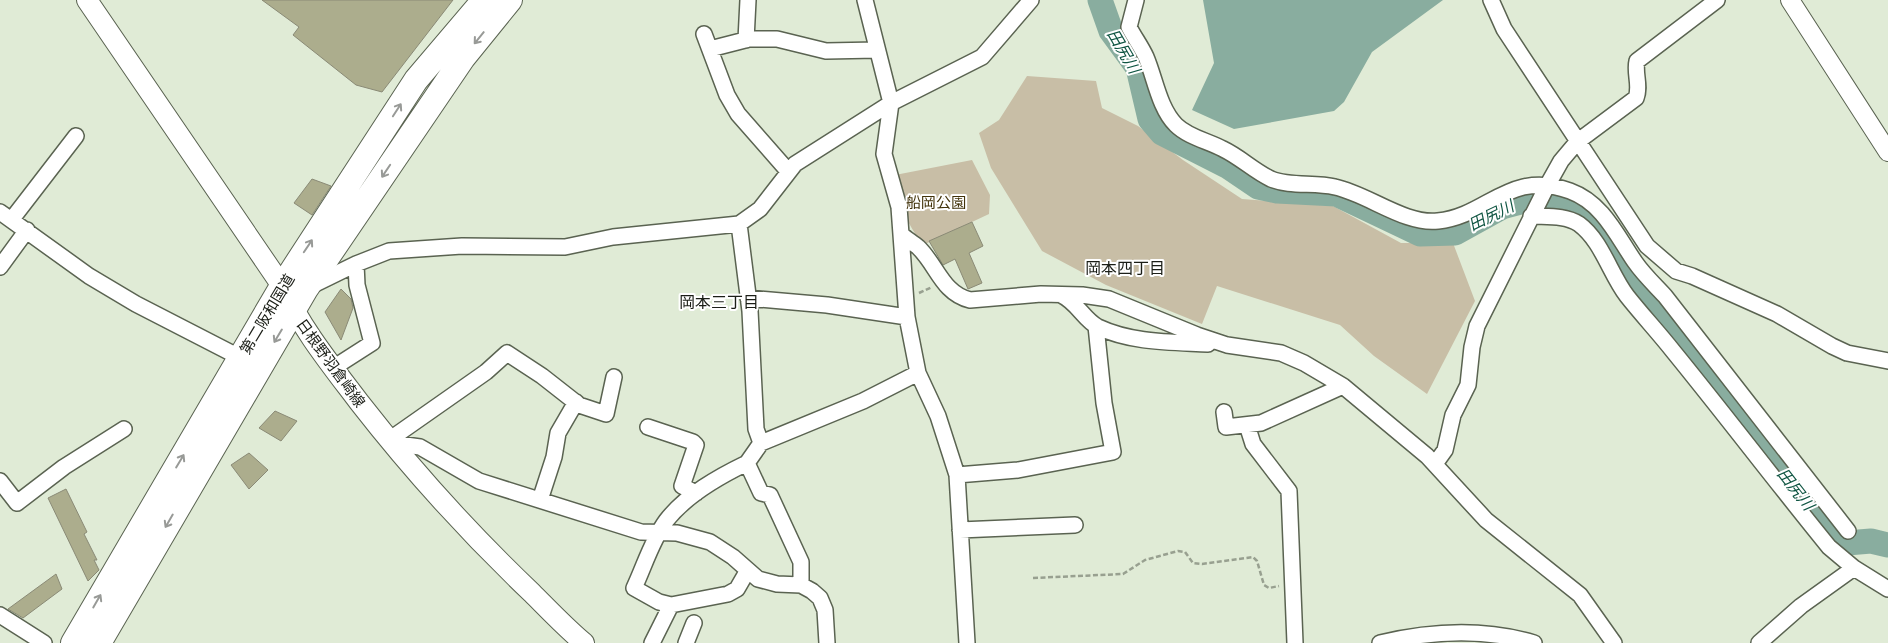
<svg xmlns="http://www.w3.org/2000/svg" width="1888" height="643" font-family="'PT Sans Narrow','Noto Sans JP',sans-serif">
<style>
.green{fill:#c8bea6}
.water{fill:#89ad9f}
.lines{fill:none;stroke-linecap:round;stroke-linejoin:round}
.river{stroke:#89ad9f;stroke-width:25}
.building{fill:#acad8d;stroke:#8a8a76}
.minor-casing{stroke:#5a6351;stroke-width:18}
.tertiary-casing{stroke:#5a6351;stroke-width:20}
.secondary-casing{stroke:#5a6351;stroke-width:22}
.trunk-casing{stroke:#5a6351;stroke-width:26}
.path{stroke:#98a090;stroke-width:2.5;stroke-dasharray:5 2.5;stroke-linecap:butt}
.minor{stroke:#fff;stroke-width:15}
.tertiary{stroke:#fff;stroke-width:18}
.secondary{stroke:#fff;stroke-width:20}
.trunk{stroke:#fff;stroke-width:24}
.oneway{stroke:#989a97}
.labels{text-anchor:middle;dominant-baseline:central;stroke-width:4;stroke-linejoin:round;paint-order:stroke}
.park-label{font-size:15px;fill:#42330a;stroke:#fff}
.street-label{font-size:15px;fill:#1b1e17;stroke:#fff}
.water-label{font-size:16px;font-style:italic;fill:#0f5542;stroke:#fff}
.neighbourhood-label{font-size:16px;fill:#1b1e17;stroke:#fff}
</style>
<rect width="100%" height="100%" fill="#e0ebd6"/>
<!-- green -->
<path class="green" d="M1027 76 1096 81 1102 108 1138 126 1183 160 1242 199 1333 206 1401 243H1453L1475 301 1427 394 1374 356 1340 325 1217 286 1202 324 1106 285 1042 251 991 168 979 133 999 120Z
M972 160 990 195 989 214 923 245C905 221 900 204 895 175Z"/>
<!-- water -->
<path class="water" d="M1203 0H1443L1372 52 1344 102 1334 111 1234 129 1192 110 1214 63Z"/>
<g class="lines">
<!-- river -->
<path class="river" d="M1100 0 1111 31 1138 68 1150 119 1162 133 1227 166 1258 187 1277 191 1336 194 1420 234 1455 233 1502 207 1539 197 1576 205 1597 222 1707 376 1817 512 1835 538 1847 543 1871 541 1888 545"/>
</g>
<!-- building -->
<path class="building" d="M262 0H453L382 92 356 85 293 35 299 27Z
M312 179 331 186 312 215 294 203Z
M972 222 983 246 969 253 982 283 968 289 955 259 943 265 929 241Z
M341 289 351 299 353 308 341 340 325 312Z
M275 411 297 421 281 441 259 428Z
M249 453 268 470 249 489 231 465Z
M66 489 87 532 84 534 97 560H94L99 570 88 581 48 498Z
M56 574 62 589 23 618 8 609Z"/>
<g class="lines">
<!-- minor casing -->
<g class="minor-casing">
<path id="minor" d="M865 0 891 103 884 154 899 207 907 317 918 373 938 416 957 475 967 643
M1136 0 1129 27C1134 37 1141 46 1146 57 1155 78 1159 108 1176 125 1188 137 1208 141 1223 149 1240 157 1254 171 1271 179 1290 187 1315 182 1335 187 1368 194 1405 225 1438 221 1488 216 1509 169 1570 191 1603 203 1617 236 1635 262 1644 275 1655 285 1665 296L1848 531
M1491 0 1504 29 1647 246 1676 271 1692 276 1777 314 1832 346 1847 353 1888 361
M704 34 727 95 738 114 788 171
M746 40 748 0
M710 49 749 39H777L826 51 877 50
M0 212 89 276 136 304 241 358
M1531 216C1547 217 1565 215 1579 224 1602 241 1610 274 1627 296 1642 315 1658 332 1673 351 1726 416 1776 482 1829 547L1854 568
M12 219 76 136
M739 224 750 311 756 429 761 443
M902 235C907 239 913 243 918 247 937 265 942 293 970 300L1041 294 1082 295 1109 299 1197 335 1227 345 1281 353 1304 363 1343 386 1427 456 1486 520 1580 595 1614 643
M0 267 27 230
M309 287 356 264 389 251 462 246 565 247 613 237 739 224 760 209 795 164 891 103 982 57 1031 0
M1061 295C1077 302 1084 320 1098 327 1132 343 1171 342 1208 344
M748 298 827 305 907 317
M333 368 372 343 357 285 356 264
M1224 412 1226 427 1261 423 1343 386
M1247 425 1253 444 1289 491 1295 643
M648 427 693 442 696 445 682 486 696 493
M389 440 486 372 507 353 542 376 579 405 606 414 614 377
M391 443 420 447 479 481 641 532 677 533 710 542 733 557 758 579 777 584 801 585 812 591 820 598 825 610 827 643
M747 463C718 477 686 495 666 521 652 540 644 567 634 588L659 602 671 605 728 594 737 589 748 570
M1435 464 1445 450 1453 415 1468 385 1472 347 1477 326 1547 186 1561 161 1577 142 1636 98C1641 86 1634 73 1637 61L1717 0
M957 475 1018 470 1113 452 1104 403 1096 326
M0 481 17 503 64 467 124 429
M540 500 554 457 558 433 576 402
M960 530 1075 525
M801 585V562L770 495 761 493 747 463 761 443 863 401 918 373
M0 615 44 643
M652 643 671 605
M686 643 694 623
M1380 643C1430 631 1484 628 1534 643
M1759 643 1801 606 1854 568 1888 589"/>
</g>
<!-- tertiary casing -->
<g class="tertiary-casing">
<path id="tertiary" d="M1790 0 1888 152"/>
</g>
<!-- secondary casing -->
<g class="secondary-casing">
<path id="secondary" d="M87 0 282 286C301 328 331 365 359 402 412 470 470 534 532 593 549 610 566 628 584 643"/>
</g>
<!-- trunk casing -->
<g class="trunk-casing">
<path id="trunk" d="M73 643 282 286 416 80 484 0
M99 643 306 289 463 58 510 0"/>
</g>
<!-- path -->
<path class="path" d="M919 293 932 287
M1033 578 1123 574 1145 560 1178 551 1185 552 1193 563 1202 564 1253 557 1257 561 1264 585 1269 588 1279 586"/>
<!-- minor -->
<use href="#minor" class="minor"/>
<!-- tertiary -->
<use href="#tertiary" class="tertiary"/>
<!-- secondary -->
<use href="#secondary" class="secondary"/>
<!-- trunk -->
<use href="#trunk" class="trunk"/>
</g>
<!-- one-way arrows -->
<defs><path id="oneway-shaft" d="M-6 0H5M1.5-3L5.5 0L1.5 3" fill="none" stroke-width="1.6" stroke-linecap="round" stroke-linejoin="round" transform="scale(1.25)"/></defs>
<g class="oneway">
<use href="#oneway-shaft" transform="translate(479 38) rotate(129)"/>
<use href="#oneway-shaft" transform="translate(397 110) rotate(-57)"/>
<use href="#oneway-shaft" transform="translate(386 171) rotate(124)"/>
<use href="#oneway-shaft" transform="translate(308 246) rotate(-56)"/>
<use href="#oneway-shaft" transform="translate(278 336) rotate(121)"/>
<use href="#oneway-shaft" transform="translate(180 461) rotate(-59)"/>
<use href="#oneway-shaft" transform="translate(169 521) rotate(120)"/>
<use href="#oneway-shaft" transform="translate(97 601) rotate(-60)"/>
</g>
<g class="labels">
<!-- park labels -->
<g class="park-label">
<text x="936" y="202">船岡公園</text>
</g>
<!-- street labels -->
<g class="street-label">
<text transform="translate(267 314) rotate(-59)">第二阪和国道</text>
<text transform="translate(331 363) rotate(54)">日根野羽倉崎線</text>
</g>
<!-- water labels -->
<g class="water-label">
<text transform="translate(1124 51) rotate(60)">田尻川</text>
<text transform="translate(1491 215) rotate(-26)">田尻川</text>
<text transform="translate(1796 489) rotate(52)">田尻川</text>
</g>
<!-- neighbourhood labels -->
<g class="neighbourhood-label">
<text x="1125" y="268">岡本四丁目</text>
<text x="719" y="302">岡本三丁目</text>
</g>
</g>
</svg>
